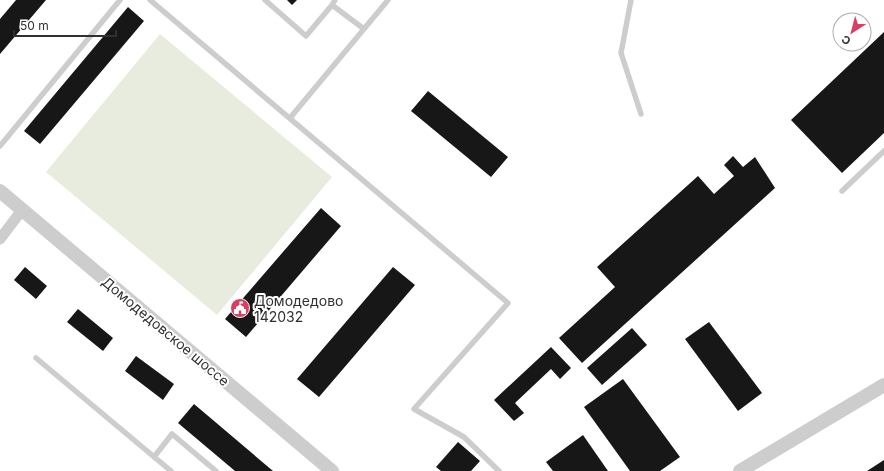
<svg xmlns="http://www.w3.org/2000/svg" width="884" height="471" font-family="Inter,sans-serif">
<style>
.green{fill:#e8ecde}
.building{fill:#171717}
.lines{fill:none;stroke-linecap:round;stroke-linejoin:round}
.service{stroke:#cdcdcd;stroke-width:5.5}
.minor{stroke:#cdcdcd;stroke-width:11}
.tertiary{stroke:#cdcdcd;stroke-width:14}
.labels{text-anchor:middle;dominant-baseline:central;stroke-width:4;stroke-linejoin:round;paint-order:stroke}
.poi-label{font-size:14px;fill:#303030;stroke:#fff;text-anchor:start}
.street-label{font-size:14px;fill:#303030;stroke:#fff}
</style>
<rect width="100%" height="100%" fill="#fff"/>
<!-- green -->
<path class="green" d="M160 34 332 177 217 315 46 172Z"/>
<!-- building -->
<path class="building" d="M16 0H46L0 54V19Z
M287 0H297L292 5Z
M128 7 144 21 40 144 24 131Z
M884 32V133L842 173 791 120Z
M428 91 508 157 491 177 411 111Z
M733 156 743 167 755 157 775 188 582 363 559 338 615 287 597 267 698 176 714 194 734 176 724 165Z
M321 208 341 226 246 337 225 319Z
M25 267 47 286 36 299 14 280Z
M393 267 415 285 319 397 297 379Z
M78 309 113 338 103 351 67 322Z
M709 322 762 393 738 411 685 339Z
M632 328 647 345 602 385 587 368Z
M551 347 571 368 560 379 551 369 515 403 524 413 514 421 494 400Z
M136 356 174 384 163 400 125 371Z
M623 379 680 457 660 471H630L584 407Z
M194 404 273 471H235L178 423Z
M583 435 608 471H553L546 462Z
M458 442 480 461 471 471H441L436 467Z
M884 460V471H867Z"/>
<g class="lines">
<!-- service -->
<path class="service" d="M150 0 508 303 414 409 464 437 499 471
M265 0 306 36 332 5 335 0
M631 0 621 53 641 114
M332 5 364 29
M290 118 388 0
M0 146 120 0
M842 191 884 151
M36 358 171 471
M154 457 172 434 216 471"/>
<!-- minor -->
<path class="minor" d="M0 239 22 210"/>
<!-- tertiary -->
<path class="tertiary" d="M0 191 332 471
M740 471 884 385"/>
</g>
<!-- icons -->
<defs>
<g id="civic-disc" transform="scale(1)"><circle r="9.5" fill="#db3d63" stroke="#fff"/><path d="M-.6-6.5H3V-4.5H.6V-3L4-1V1h2V6H-6V1h2V-1L-.6-3ZM-1.2 2.5V6h2.4V2.5Z" fill="#fff"/></g>
</defs>
<g fill-rule="evenodd">
<use href="#civic-disc" x="240" y="308"/>
</g>
<g class="labels">
<!-- poi labels -->
<g class="poi-label">
<text x="254" y="300">Домодедово<tspan x="254" dy="16">142032</tspan></text>
</g>
<!-- street labels -->
<g class="street-label">
<text transform="translate(166 331) rotate(40)">Домодедовское шоссе</text>
</g>
</g>
<!-- north arrow -->
<g transform="translate(852 32) rotate(216)"><circle r="19" fill="#ffffff" stroke="#acacac"/>
<path d="M0-3L7 15L0 10L-7 15Z" fill="#db3d63"/>
<text y="-6" font-size="11" font-weight="bold" text-anchor="middle" fill="#303030">С</text>
</g>
<!-- scale -->
<path d="M14 30v6h102v-6" fill="none" stroke="#303030" stroke-width="2"/>
<text x="20" y="30" font-size="12" fill="#303030" stroke="#ffffff" stroke-width="3" paint-order="stroke">50 m</text>
</svg>
